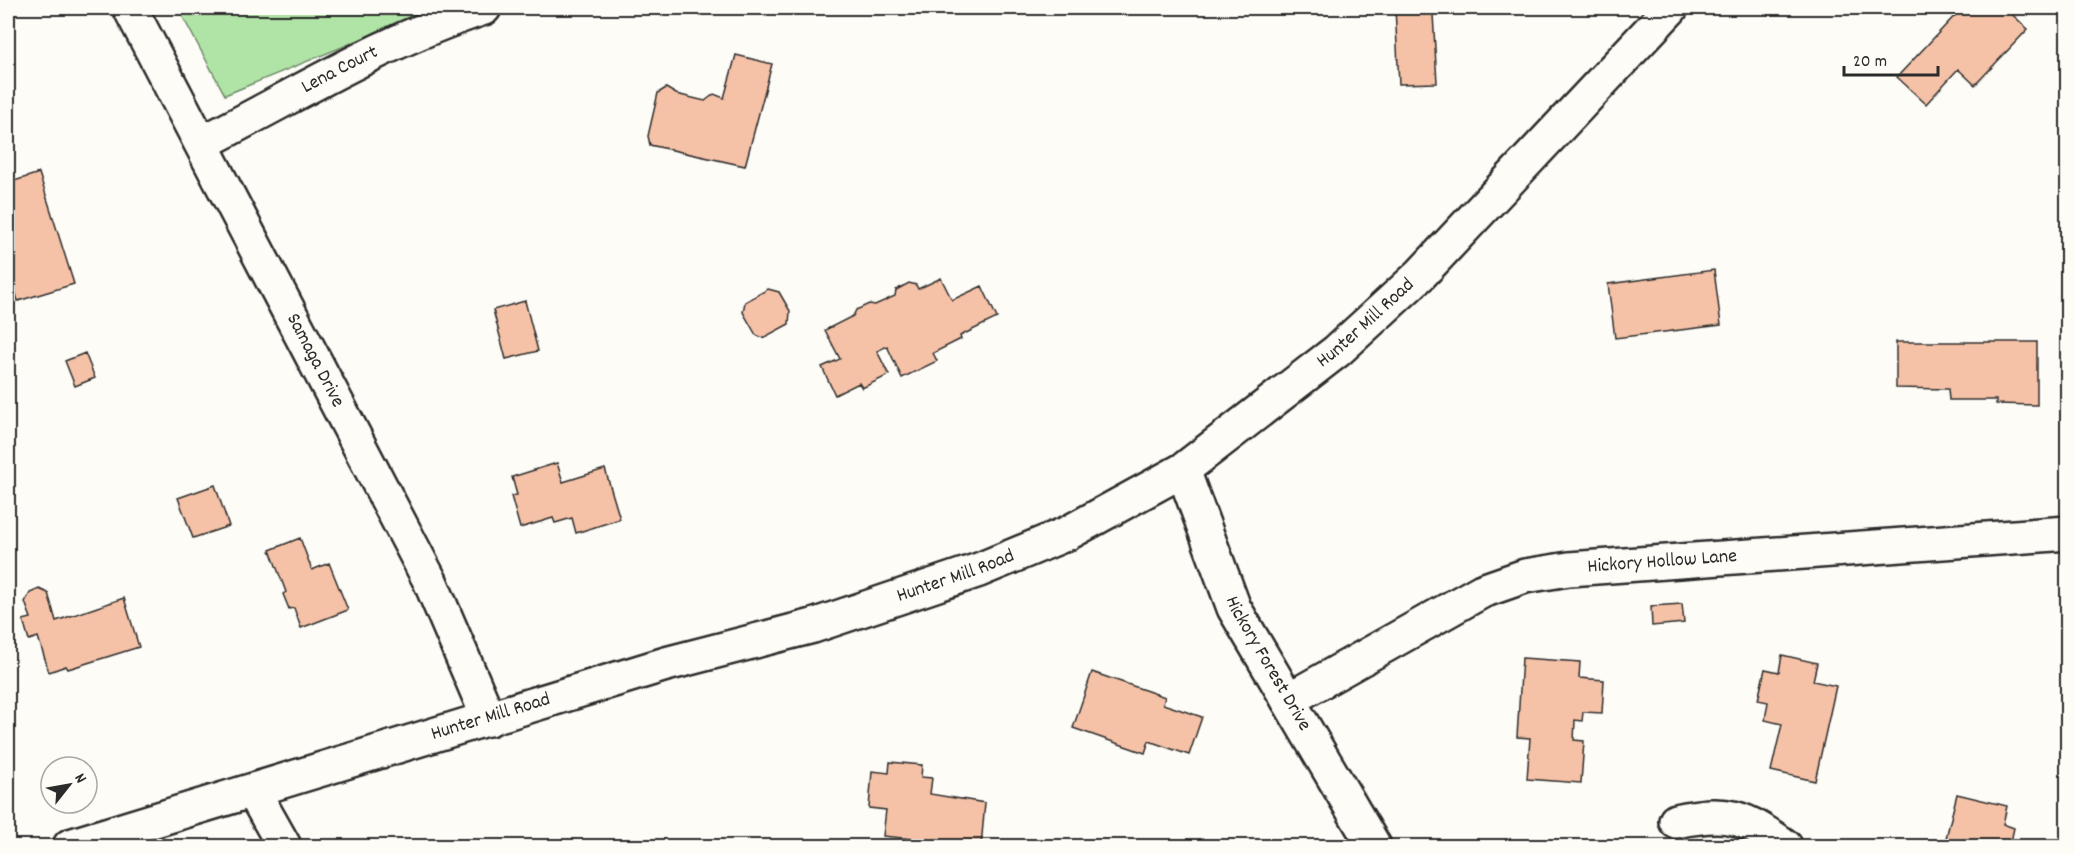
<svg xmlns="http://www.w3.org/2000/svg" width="2075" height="854" font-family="Dekko,sans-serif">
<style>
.green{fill:#b0e4a6;stroke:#6e8868;stroke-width:1.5}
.building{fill:#f6c2a7;stroke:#2b2b2b;stroke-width:1.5}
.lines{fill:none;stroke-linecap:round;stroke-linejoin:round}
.minor-casing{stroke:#2b2b2b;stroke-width:38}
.major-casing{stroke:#2b2b2b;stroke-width:38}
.minor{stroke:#fdfcf7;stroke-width:33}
.major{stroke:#fdfcf7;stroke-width:33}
.labels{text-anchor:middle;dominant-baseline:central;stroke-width:4.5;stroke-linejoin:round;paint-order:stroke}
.street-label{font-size:20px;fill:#2b2b2b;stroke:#fdfcf7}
</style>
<rect width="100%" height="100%" fill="#fdfcf7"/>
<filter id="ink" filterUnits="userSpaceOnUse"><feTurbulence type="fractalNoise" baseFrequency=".0167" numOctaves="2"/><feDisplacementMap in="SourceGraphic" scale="12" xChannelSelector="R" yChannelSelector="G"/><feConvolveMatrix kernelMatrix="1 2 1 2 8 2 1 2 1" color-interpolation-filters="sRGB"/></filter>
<g filter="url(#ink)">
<!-- green -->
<path class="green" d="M178 8H437L225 95Z"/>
<!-- building -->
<path class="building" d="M1395 8H1442V14H1433L1437 83 1399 84Z
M1962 8H2005L2028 29 1975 85 1958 69 1926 104 1897 77Z
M736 55 772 64 745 166 650 145 648 136 658 93 666 88 676 94 705 101 714 94 724 98Z
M39 173 74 284 18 301 8 267V183Z
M1714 270 1721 325 1615 338 1608 284Z
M941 278 952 300 982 286 997 318 960 336 961 339 933 353 937 361 902 378 887 346 877 351 889 375 862 388 859 383 835 395 822 367 840 359 825 330 853 316 856 310 869 304 875 305 895 296 896 290 909 283 916 285 918 289Z
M768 289 779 292 790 311 789 324 763 338 756 335 743 312 745 302Z
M525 301 538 351 506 359 493 310Z
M1896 342H2037V405L1996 404V400H1949L1948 389 1896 388Z
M85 353 95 378 75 386 65 361Z
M557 463 563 482 605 469 620 519 576 533 572 518 555 523 553 518 520 528 511 496 517 495 512 477Z
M215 485 229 526 193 538 178 498Z
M300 538 312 570 329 563 348 610 301 628 294 608 289 609 283 594 286 592 270 550Z
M39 589 48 593 56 621 124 598 139 647 68 669 66 666 49 672 38 637 29 640 23 620 31 618 25 602 30 593Z
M1682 604 1684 623 1652 626 1651 606Z
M1782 655 1817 663 1813 681 1836 686 1815 781 1771 771 1782 724 1765 720 1768 702 1758 700 1765 669 1779 672Z
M1522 658 1580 662 1579 678 1604 680 1602 713 1583 712 1582 721 1575 720 1574 740 1584 741 1581 783 1527 779 1530 738 1517 737Z
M1092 672 1165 697 1163 704 1202 717 1189 755 1149 741 1145 753 1073 728Z
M890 762 922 765 921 777 932 778 930 794 985 803 981 846 883 836 886 810 869 808 872 771 889 773Z
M1957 794 2007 806 2003 824 2014 828 2010 846H1944Z"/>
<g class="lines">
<!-- minor casing -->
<g class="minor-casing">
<g id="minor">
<path id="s1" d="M130 8 430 581 489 719"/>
<path id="s2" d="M202 143C295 96 384 40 484 8"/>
<path id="s3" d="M1183 470 1234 608 1374 846"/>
<path id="s4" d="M1288 700 1482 591 1525 576 1569 569 2068 533"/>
<path d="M253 791 284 846"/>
<path d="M1676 821C1729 810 1742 816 1785 846"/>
</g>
</g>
<!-- major casing -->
<g class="major-casing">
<g id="major">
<path id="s5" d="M70 846 666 664 813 626 979 570 1068 533 1183 470 1337 351 1420 275 1671 8"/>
</g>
</g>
<!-- minor -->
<use href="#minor" class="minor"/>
<!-- major -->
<use href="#major" class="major"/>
</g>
</g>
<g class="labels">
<!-- street labels -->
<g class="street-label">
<text stroke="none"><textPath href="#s2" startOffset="156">Lena Court</textPath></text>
<text stroke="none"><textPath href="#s5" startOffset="1412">Hunter Mill Road</textPath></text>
<text stroke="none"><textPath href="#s1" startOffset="398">Samaga Drive</textPath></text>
<text stroke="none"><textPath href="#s4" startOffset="406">Hickory Hollow Lane</textPath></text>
<text stroke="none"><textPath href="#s5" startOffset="926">Hunter Mill Road</textPath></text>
<text stroke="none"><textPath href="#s3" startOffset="212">Hickory Forest Drive</textPath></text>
<text stroke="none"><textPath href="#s5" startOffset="440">Hunter Mill Road</textPath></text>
</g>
</g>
<!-- margin -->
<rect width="2075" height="854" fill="none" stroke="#fdfcf7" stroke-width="30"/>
<rect x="15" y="15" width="2045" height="824" fill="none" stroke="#2b2b2b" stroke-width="2" filter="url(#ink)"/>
<!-- north arrow -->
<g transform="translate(69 785) rotate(59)"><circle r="28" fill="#fdfcf7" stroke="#a9a8a5" stroke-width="1.5"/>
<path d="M0-4.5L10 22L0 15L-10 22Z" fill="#2b2b2b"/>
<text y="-9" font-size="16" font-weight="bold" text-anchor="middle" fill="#2b2b2b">N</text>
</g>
<!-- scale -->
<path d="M1844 66v9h94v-9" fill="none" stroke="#2b2b2b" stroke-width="3"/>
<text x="1853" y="66" font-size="18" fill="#2b2b2b" stroke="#fdfcf7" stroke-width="4.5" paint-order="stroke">20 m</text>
</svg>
